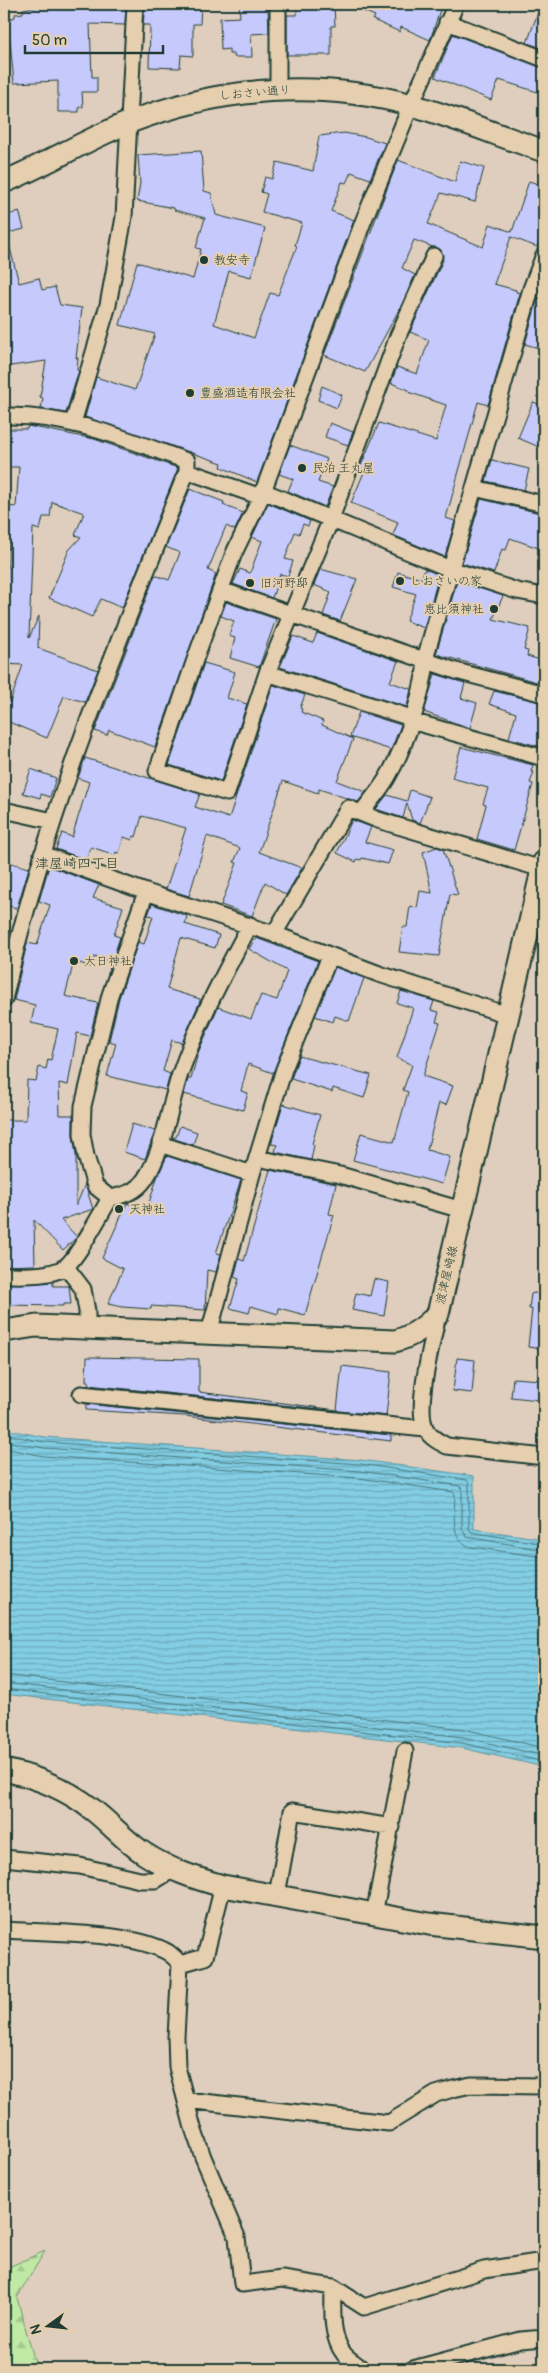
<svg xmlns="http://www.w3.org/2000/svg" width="548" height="2373" font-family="Pangolin,'Klee One',sans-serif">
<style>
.forest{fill:url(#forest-firs);stroke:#6f936c}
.water{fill:url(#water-rules);stroke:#5b949e}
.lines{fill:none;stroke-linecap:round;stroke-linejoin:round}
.shore{stroke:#47777a;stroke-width:1}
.building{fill:#c6c9fb;stroke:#1f3d34}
.street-casing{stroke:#1f3d34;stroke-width:19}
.secondary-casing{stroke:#1f3d34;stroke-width:25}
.street{stroke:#e5cfae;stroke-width:15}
.secondary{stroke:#e5cfae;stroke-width:21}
.poi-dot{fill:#1f3d34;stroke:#e5cfae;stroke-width:2}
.labels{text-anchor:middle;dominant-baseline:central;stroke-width:4;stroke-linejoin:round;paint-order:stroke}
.street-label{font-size:12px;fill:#1f3d34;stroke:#e5cfae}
.poi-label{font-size:12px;fill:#1f3d34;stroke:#e5cfae;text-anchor:start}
.neighbourhood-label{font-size:14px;fill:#1f3d34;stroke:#e5cfae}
</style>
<defs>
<pattern id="forest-firs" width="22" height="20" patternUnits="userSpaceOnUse" patternTransform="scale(1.25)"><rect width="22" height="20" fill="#bfe9a5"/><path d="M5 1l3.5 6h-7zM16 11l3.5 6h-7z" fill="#a4c98f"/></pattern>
<pattern id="water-rules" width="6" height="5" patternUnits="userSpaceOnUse" patternTransform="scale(1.25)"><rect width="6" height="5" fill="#83cee4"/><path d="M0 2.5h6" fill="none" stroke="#6ba8ba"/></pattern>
</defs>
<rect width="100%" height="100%" fill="#dfcebd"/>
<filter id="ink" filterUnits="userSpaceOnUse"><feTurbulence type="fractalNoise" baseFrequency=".02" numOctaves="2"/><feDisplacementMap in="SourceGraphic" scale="10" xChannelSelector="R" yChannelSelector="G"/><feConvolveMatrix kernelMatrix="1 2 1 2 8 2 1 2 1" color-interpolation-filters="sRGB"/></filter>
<g filter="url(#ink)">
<!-- forest -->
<path class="forest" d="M45 2251 17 2298 37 2369H4V2269Z"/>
<!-- water -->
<path class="water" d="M4 1429 44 1437 361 1460 474 1476V1529L544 1539V1767L462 1748 4 1694Z"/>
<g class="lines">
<!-- shore -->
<path class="shore" d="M4 1434 44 1442 360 1464 467 1480 469 1483V1528L471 1532 544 1544
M4 1441 44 1448 360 1471 460 1486 462 1488V1529L467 1537 544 1550
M4 1448 43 1456 359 1478 453 1492 455 1494C455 1513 449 1540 471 1547L544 1557
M4 1675 464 1729 544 1748
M4 1683 463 1737 544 1756
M4 1689 462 1743 544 1762"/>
</g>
<!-- building -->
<path class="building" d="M56 4H126L125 25 90 24 92 77H97V92H82L83 107H79V112H58V81L14 83 8 20 15 17V14L23 13V9Z
M145 4H201L200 24H193V56L181 55 180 68 149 67 150 28V25H143Z
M239 4H266V8H268L269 33 251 34 252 57H234V54H229V49L221 50 220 18 240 17Z
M297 4H334L335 26H331V55H287V15H297Z
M347 4H442L430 40 401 27 400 32 373 20 375 16Z
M541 4H544V49L527 43Z
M453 34 544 68V94L499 80 491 100 435 77Z
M344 133 366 137 385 143 370 179 351 172 346 183 342 182 331 211 354 220 257 482 221 467 222 463 85 417 96 377 135 390 155 334 120 325 137 262 193 279 201 249 196 248 205 218 174 210V208L137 201 140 183 138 155 201 151 204 191 211 193 216 215 265 228 251 277 229 271 214 324 254 338 270 293 278 295 297 246 295 245 302 223 262 212 267 194 261 192 265 177 272 179 277 162 313 171 319 136Z
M398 160 455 182 460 161 484 168 475 202 441 193 428 224 483 247 490 224 512 232 529 181 544 186V226L537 247 511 237 494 284 516 290V292L520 293 488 405 478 402 446 518 455 521 445 557 393 535 398 522 351 503 365 470 360 468 379 423 436 441 446 405 408 392 409 390 391 383 397 367 417 374 429 340 410 332 443 260 441 250 414 240 402 268 415 275 400 308 365 372 324 355Z
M19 211 24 229 4 234V217Z
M9 244 19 283 39 278 42 290 55 287 60 305 82 308 76 358H78L77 370H79L66 413 41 409 43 398 40 397 46 361 4 367V245Z
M538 298 544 300V348L542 349 525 344Z
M322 386 342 395 337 408 318 400Z
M533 402 544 406V449L518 438Z
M330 423 353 432 348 445 325 437Z
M28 426 94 439 178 468 122 608 101 599 92 617 49 598 69 550 81 537 75 535 84 513 52 502 50 517H43L40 530 33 528 29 638 39 616 38 648 98 670 85 702 64 696 47 738 4 720V700L10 702 23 665 4 664V586H7L9 536H4L6 506 16 507 19 467H4V429H27Z
M290 445 327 459 318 482 333 487 325 507 288 491 293 479 279 474Z
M492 460 529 469 524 490 486 481Z
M190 489 224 502 223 505 243 513 235 530 226 526 208 570 216 574 155 747 109 730 107 735 95 731 155 575 169 580 180 553 166 547Z
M481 499 544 514V550L510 538 506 550 502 549 494 573 462 563Z
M268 503 310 521 308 526 303 524 299 534 295 532 285 559 293 561 288 576 280 574 272 598 233 584 240 569 250 573 262 541 252 537Z
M320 569 357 579 340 621 323 615 331 592 314 585Z
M425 569 439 575 424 628 406 621 416 594 393 587 398 572 421 579Z
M457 581 503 596 493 619 530 628 524 650 528 651 527 656 544 661V684L436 654Z
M226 602 276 619 259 667 230 658 235 638 229 636 234 621 221 616Z
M317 633 398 661 390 682 411 689 407 707 280 667 293 636 313 643Z
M204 663 235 672 227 698 247 704 221 781 169 765Z
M435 674 465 683 461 698 477 703 470 728 424 712Z
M273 685 305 695 300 708 302 709 301 712 323 721 322 725 353 739 337 781 366 792 358 802 319 789 318 793 283 781 259 852 302 868 286 895 265 882 252 916 221 905 237 863 234 862 240 848 207 836 189 896 166 889 186 828 142 816 136 837 134 836 132 840 124 837 119 853 116 852 115 855 91 847 86 860 56 849 62 833 72 837 89 782 78 778 85 758 200 794 195 807 229 818Z
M494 691 544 703V721L538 746 509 738 516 713 489 704Z
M359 712 401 725 391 750 350 737Z
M461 747 533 765 531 772H534L530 783 533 784 514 850 477 839 486 805 483 804 488 788 452 778Z
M31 769 56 778 50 797 41 794 40 798 23 793Z
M410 790 430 797 420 823 412 820 407 803 403 818 376 809 387 795 407 801Z
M352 820 371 827 365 842 393 850 388 864 362 858 361 860 357 859 356 862 337 853Z
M437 847 443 849 458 895 450 894 439 956 399 952 403 927H407L410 906 417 908 420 891 432 893 423 852Z
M4 861 29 868 17 908 4 905Z
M49 866 99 885 93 898 123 907 114 935 120 937 112 962 95 956 91 967 74 961 65 996 98 1003 90 1036 77 1033 68 1085 59 1083 60 1115H73V1135L76 1155V1206L85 1184 93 1209 61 1220 77 1237 63 1250 34 1220 35 1265 4 1266V1120H26L27 1080 36 1081 39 1067 46 1069 48 1059 51 1060 58 1029 31 1023 35 1005 14 1000 27 943 37 945 50 905 39 901Z
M152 904 187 916 185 924 219 935 215 948 181 938 167 989 200 999V1001L182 1043 172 1040 163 1071 170 1074 166 1090 107 1076 116 1043 109 1041 119 998 138 942 144 944 153 916 148 915Z
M256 938 318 961 273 1073 248 1064 241 1091 248 1093 243 1110 184 1094 188 1079H191L198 1053 218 1007 251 1019 261 995 277 1000 287 971 249 949Z
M335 967 364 978 349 1021 335 1016 333 1022 315 1016Z
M401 991 434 1001 431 1010 439 1012 436 1022 440 1023 423 1076 453 1086 446 1105 439 1103 427 1150 450 1157 442 1184 353 1160 361 1133 394 1142 408 1092 403 1090 412 1065 397 1058 413 1008 397 1003Z
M299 1056 371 1075 364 1098 333 1088 332 1092 291 1079Z
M283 1104 320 1115 312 1144 314 1145 311 1160 275 1152 277 1145 271 1144Z
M132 1124 155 1131 145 1159 124 1152Z
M180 1126 197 1132 193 1145 172 1138 176 1137Z
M167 1156 241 1180 216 1253 221 1254 216 1272 207 1270 205 1310 151 1306V1309L122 1307 108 1304 123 1269 102 1258 127 1203 146 1212 157 1178Z
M270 1170 336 1184 329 1214 334 1215 305 1315 279 1308 278 1314 251 1306 249 1313 230 1308 239 1279 234 1277 239 1259 244 1261Z
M374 1279 389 1282 384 1316 352 1310 356 1293 370 1296Z
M53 1282V1286H69L71 1304H63V1306L4 1305V1284Z
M534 1293 544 1294V1349L528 1347 532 1309H529L531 1294Z
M87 1357 199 1359V1392L337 1410 342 1366 391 1372 386 1416H388L88 1385 89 1381H86Z
M457 1358 475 1360 472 1393 453 1391Z
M513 1378 541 1380 539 1400 511 1397Z
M86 1404 391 1435V1441L185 1416 86 1410Z"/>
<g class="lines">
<!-- street casing -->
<g class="street-casing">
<path id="street" d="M447 22 544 59
M278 89V4
M434 256 398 336 331 519 267 673 227 793 157 771 197 654 234 553 261 497 363 222 411 105 456 4
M4 416C67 414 128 440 187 461V471C117 644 44 817 4 1000
M73 423 108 305 124 217 135 4
M187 471 261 497
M474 488 544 504
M263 491 450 569 517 591 544 596
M221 590 456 671 544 694
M267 673 405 716 411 721 544 758
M4 810 53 821
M362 812C370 801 380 790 387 778 406 746 425 688 427 652L531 289 544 255
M42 854 146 892 274 934 379 974 508 1015
M274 934 348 808 378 820 542 869
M160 1144 252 1174
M257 1158 340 1175 462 1210
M110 1198 95 1186 86 1156 82 1134 83 1106 110 995 146 892
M66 1267 83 1289 87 1311V1328
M4 1275C21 1275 50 1277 65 1267 76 1260 102 1212 110 1198 125 1195 136 1192 145 1179 163 1153 170 1104 180 1074 198 1022 224 974 250 925
M438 1314C433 1341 414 1407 426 1430 431 1438 439 1442 447 1446L544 1457
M209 1333 252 1174 284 1069 330 956
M81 1394 425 1429
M4 1858 80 1866 140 1880H156L172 1870
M223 1886 205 1957 180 1964 176 2037 177 2067 193 2128 203 2157 237 2237 242 2284 282 2279 333 2287 364 2307 484 2270 544 2261
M277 1895 292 1811 392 1827
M374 1915 405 1751
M4 1930C48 1933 132 1931 169 1953 173 1956 177 1960 180 1964
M186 2100 389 2123 436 2094 453 2089 471 2085 544 2086
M333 2287C333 2308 330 2336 344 2354 349 2360 357 2364 362 2369
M413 2369 521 2340 544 2338"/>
</g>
<!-- secondary casing -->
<g class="secondary-casing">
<path id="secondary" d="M4 182C47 164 87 139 130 122 221 87 318 79 412 105 456 118 500 136 544 151
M4 1331 36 1326 395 1341C413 1336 424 1328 438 1314L544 862
M4 1770C37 1777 66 1788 93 1810 111 1824 126 1842 145 1854 170 1870 194 1878 223 1886L429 1924 544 1937"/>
</g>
<!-- street -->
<use href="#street" class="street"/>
<!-- secondary -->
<use href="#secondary" class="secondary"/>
</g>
</g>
<!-- markers -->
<g class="poi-dot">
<circle cx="204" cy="260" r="5"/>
<circle cx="190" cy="393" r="5"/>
<circle cx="302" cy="468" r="5"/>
<circle cx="400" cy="581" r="5"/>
<circle cx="250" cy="583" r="5"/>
<circle cx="494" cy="609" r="5"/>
<circle cx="74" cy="961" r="5"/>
<circle cx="119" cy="1209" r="5"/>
</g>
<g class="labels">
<!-- street labels -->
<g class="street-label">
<text transform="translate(255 93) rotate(-5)">しおさい通り</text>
<text transform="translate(447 1275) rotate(-77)">渡津屋崎線</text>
</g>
<!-- poi labels -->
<g class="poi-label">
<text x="214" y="260">教安寺</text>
<text x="200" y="393">豊盛酒造有限会社</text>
<text x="312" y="468">民泊 王丸屋</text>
<text x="410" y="581">しおさいの家</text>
<text x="260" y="583">旧河野邸</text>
<text x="484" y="609" text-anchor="end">恵比須神社</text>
<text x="84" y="961">大日神社</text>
<text x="129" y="1209">天神社</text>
</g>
<!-- neighbourhood labels -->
<g class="neighbourhood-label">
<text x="77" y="863">津屋崎四丁目</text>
</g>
</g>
<!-- margin -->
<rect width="548" height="2373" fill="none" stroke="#e5cfae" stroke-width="20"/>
<rect x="10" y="10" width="528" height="2353" fill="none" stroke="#1f3d34" stroke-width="2" filter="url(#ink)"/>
<!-- north arrow -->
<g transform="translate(48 2326) rotate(255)" stroke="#e5cfae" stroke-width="4" paint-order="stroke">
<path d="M0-4L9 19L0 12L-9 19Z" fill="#1f3d34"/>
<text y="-8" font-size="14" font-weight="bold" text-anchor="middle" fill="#1f3d34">N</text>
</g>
<!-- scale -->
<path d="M25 45v8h138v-8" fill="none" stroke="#1f3d34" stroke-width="2.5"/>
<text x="32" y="45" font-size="15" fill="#1f3d34" stroke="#e5cfae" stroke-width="4" paint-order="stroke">50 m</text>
</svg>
